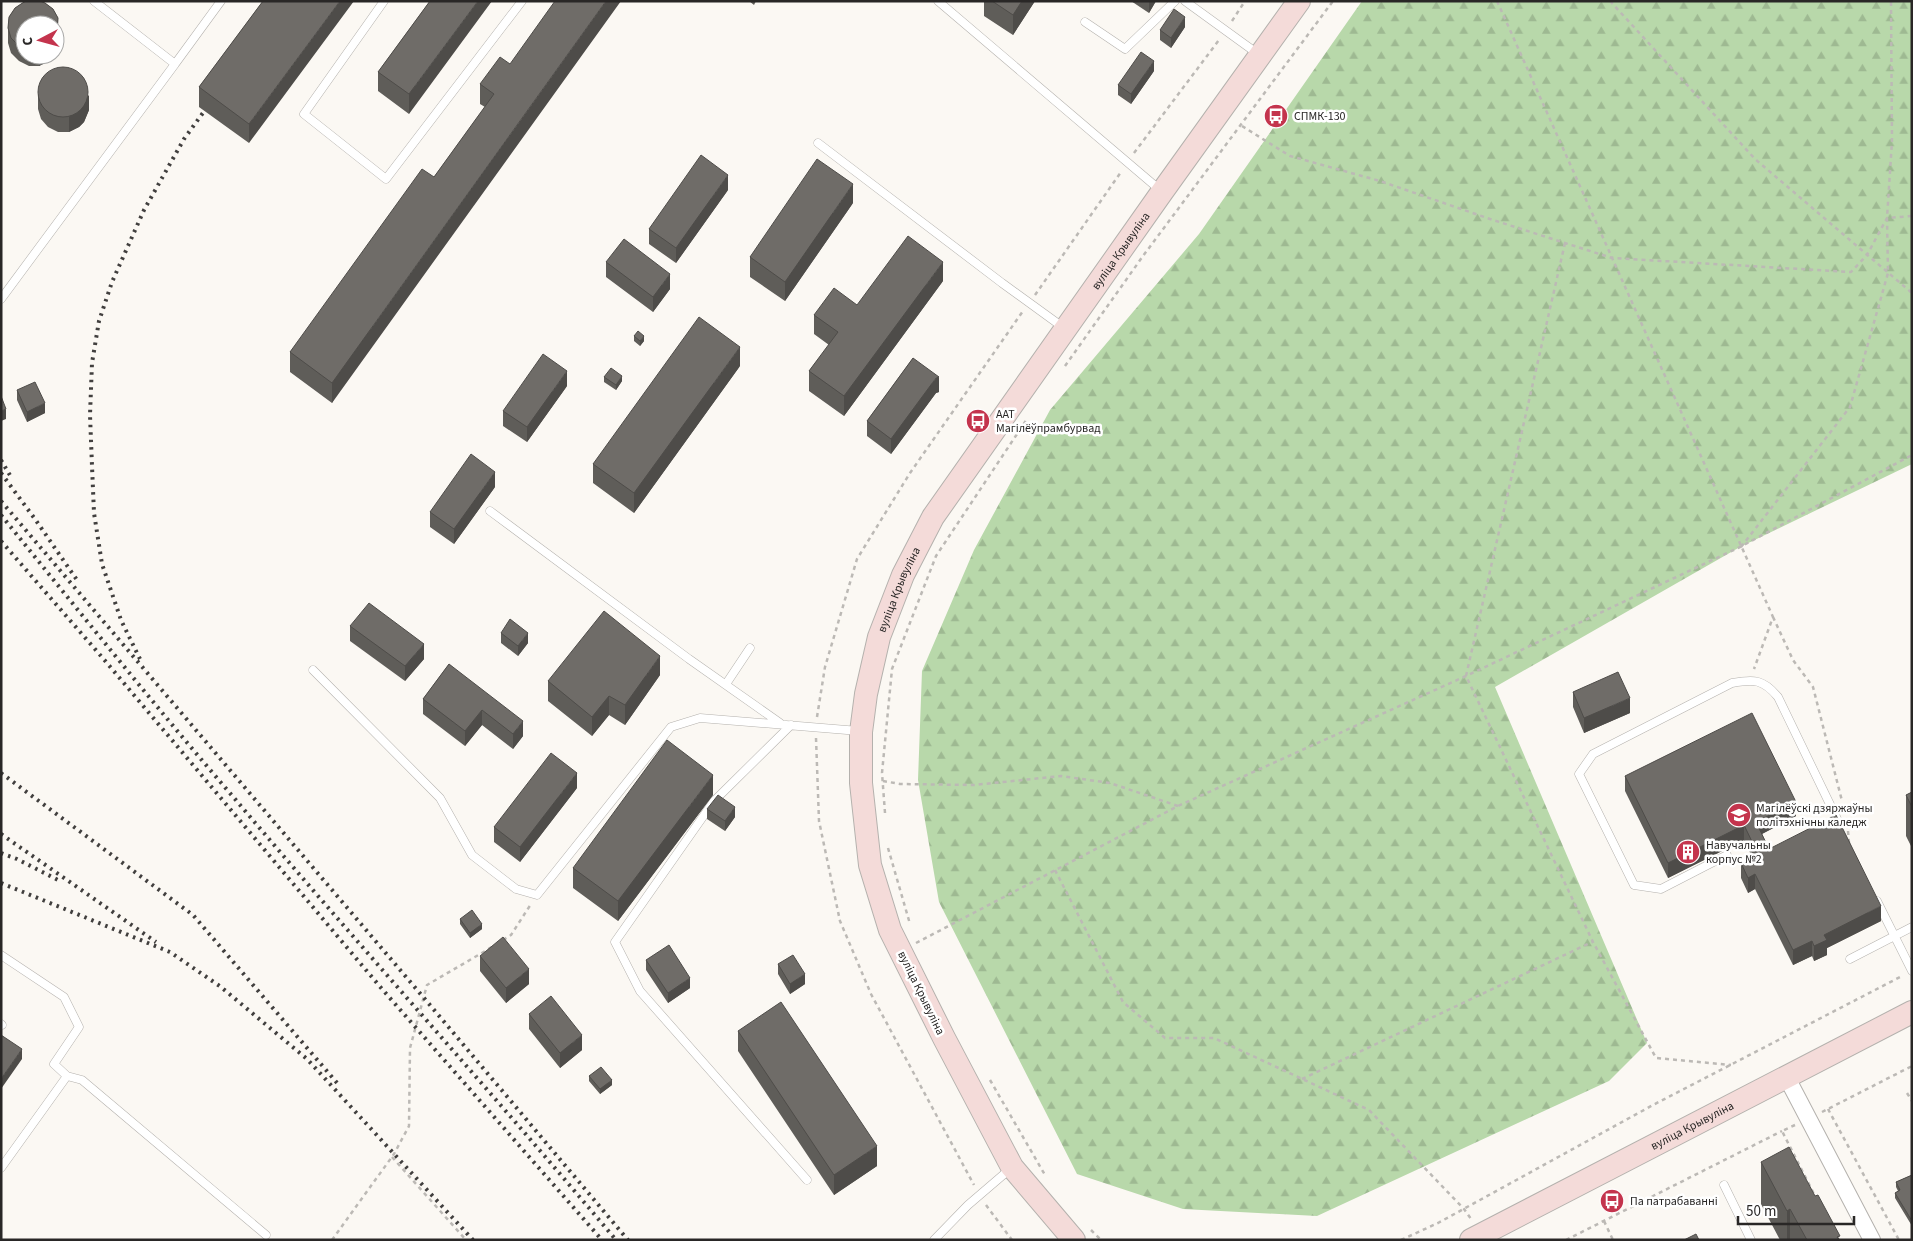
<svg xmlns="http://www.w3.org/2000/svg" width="1913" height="1241" font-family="'Source Sans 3',sans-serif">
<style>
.forest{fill:url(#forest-firs)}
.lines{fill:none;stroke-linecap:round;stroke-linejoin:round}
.lane-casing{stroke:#b4b1ad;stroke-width:9}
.street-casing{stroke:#b4b1ad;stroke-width:18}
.secondary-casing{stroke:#b4b1ad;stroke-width:24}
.path{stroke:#bcb9b5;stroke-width:2.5;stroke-dasharray:4 4;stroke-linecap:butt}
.lane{stroke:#fff;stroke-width:8}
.street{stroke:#fff;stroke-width:16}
.secondary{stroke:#f4dbd9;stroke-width:22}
.rail{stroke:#413f3e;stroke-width:4;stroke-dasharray:2.5 5;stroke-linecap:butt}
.wall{fill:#5f5d59}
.shaded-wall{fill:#4e4c49}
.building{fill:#6f6c68;stroke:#4e4c49}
.labels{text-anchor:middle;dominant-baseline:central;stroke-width:5;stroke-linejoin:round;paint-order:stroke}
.poi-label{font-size:12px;fill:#292726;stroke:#fff;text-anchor:start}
.street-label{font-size:12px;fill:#292726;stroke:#fff}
</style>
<defs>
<pattern id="forest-firs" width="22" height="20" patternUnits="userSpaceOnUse" patternTransform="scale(1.25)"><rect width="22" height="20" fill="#b8d8aa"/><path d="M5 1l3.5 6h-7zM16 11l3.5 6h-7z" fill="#9eb992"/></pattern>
</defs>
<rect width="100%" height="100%" fill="#fbf8f3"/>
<!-- forest -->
<path class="forest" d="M1362 1H1912V464L1740 547 1495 687 1647 1043 1609 1081 1317 1216 1183 1209 1077 1174 939 902 918 780 922 671 974 550 1050 410 1199 234Z"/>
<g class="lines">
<!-- lane casing -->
<g class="lane-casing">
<path id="lane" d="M384 1 304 114 386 179 522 1
M938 1 1160 190
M1185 1 1258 54
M1085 22 1125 49 1175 1
M175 64 221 1
M818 143 1002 283 1064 328
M1 299 175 64 94 1
M490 511 689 659 780 723
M313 670 440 798 472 855 516 889 537 895 671 727 700 718 859 731
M726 684 750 648
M791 725 714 801 615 942 640 991 807 1180
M1727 855 1661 889 1634 885 1579 774 1593 754 1732 683C1754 679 1763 679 1778 697L1839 823
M1877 901 1912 971
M1 955 64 997 79 1027 54 1064 67 1076 1 1168
M1850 959 1912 927
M1 1024 2 1025
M67 1076 82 1080 266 1235
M1724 1185 1751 1240
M934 1240 968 1205 1010 1169"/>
</g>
<!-- street casing -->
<g class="street-casing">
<path id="street" d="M1786 1076 1872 1240"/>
</g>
<!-- secondary casing -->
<g class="secondary-casing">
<g id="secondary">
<path id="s1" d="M1074 1240 1012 1167 944 1038 890 930 870 865 861 783V732L866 694 879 637 903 575 933 517 1162 192 1299 1"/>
<path id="s2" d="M1471 1240 1912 1012"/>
</g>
</g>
<!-- path -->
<path class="path" d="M1497 1 1773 617 1754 669
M1610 1 1755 159 1912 293
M1232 21 1245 1
M1242 126 1290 156 1380 181 1490 219 1612 258 1851 272 1867 255 1887 218 1912 216
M1134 153 1219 40
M1565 243 1466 676 1593 942 1656 1058 1731 1065
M1035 295 1121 172
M1065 366 1143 256 1333 1
M1741 547 1850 407 1888 273 1887 218 1892 141 1891 1
M1773 617 1793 660 1813 687 1842 801
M817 717 825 667 857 559 910 473 1023 311
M816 738 819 821 840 921 871 994 974 1185
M883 781 900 784 974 785 1061 776 1110 783 1178 806
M885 813 882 773 892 669 936 556 1027 419
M1848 831 1849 843
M888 848 910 924
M1055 870 1123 1002 1165 1038H1214L1369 1110 1464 1209 1471 1219
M503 940 511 935 531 904
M916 943 1178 806 1466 676 1740 547 1912 455
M1302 1079 1592 942
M990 1080 1045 1175
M1907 1093 1912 1101
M1828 1109 1899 1240
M1822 1112 1912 1066
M1795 1125 1782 1131 1816 1198
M392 1157 466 1240
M986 1205 1012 1240
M1604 1221 1613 1240
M1091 1230 1101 1240
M332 1240 394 1154 409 1126 410 1048 427 985 492 947
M1401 1240 1438 1223 1653 1105 1902 976
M1566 1240 1782 1131"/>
<!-- lane -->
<use href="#lane" class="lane"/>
<!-- street -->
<use href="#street" class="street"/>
<!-- secondary -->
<use href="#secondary" class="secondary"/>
<!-- rail -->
<path class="rail" d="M1 460 11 477
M1 473 35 519 79 583
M1 501 424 998 628 1240
M1 515C78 610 155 706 235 799 360 947 491 1091 616 1240
M1 541 101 656 382 989 602 1240
M140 659 121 620 102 564 94 513 92 466 90 415 92 363 99 321 112 282 144 210 184 139 213 99
M1 773 193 915 338 1084
M1 834 156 942
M1 853 17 859 60 881
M1 883 170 952 221 987 307 1059 473 1240"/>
</g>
<!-- wall -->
<path class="wall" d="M27 1H40L45 3 53 9 58 18 57 50 55 53V25H25V55H54L49 61 39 66H29L19 61 11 53 8 43V28L9 17 15 8 24 2Z
M263 1 249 143 199 107V87Z
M430 1 409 114 378 91V72Z
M749 1H756L754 5Z
M984 1H1035L1013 35 984 16Z
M1131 1H1156L1149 13Z
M1185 27 1171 48 1160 40V30Z
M510 64 332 403 290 372V352L434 177 485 107 480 104V84Z
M1154 71 1131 104 1118 95V85Z
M38 94 89 110 84 122 79 127 69 132H58L48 127 41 119 38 109Z
M728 190 676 263 649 244V229Z
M853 203 785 301 750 277V257Z
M606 262 670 289 653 312 606 277Z
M943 281 844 416 809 391V371L829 345 814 334V315L857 305Z
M634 336 644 341 640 346 634 341Z
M913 358 939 392 936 393 891 454 867 436V421Z
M740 366 634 513 593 483V464Z
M604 377 622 381 616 390 604 382Z
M567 386 527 442 503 426V411Z
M17 390 45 413 27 422 17 400Z
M495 487 454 544 430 527V512Z
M350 626 424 659 405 681 350 641Z
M501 633 528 643 518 656 501 643Z
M449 664 523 736 513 749 482 725 465 746 423 714V699Z
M660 675 625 725 609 715 592 736 548 701V681Z
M1573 692 1630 713 1584 733 1573 707Z
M1625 776 1796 816 1762 834 1769 849 1881 921 1827 948V955L1814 961 1812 956 1793 965 1755 889 1748 893 1741 878V863L1752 857 1744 840 1668 878 1625 791Z
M577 788 520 862 494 842V827Z
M1912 792V848L1906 836V795Z
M713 795 618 921 573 888V868Z
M707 809 735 817 725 831 707 819Z
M460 919 482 929 470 938 460 924Z
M480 956 529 984 506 1003 480 971Z
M646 960 690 988 668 1003 646 970Z
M778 964 805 984 790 994 778 974Z
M529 1014 582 1050 560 1068 529 1029Z
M738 1031 877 1166 834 1195 738 1051Z
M589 1076 612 1085 600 1094 589 1081Z
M1761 1162 1815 1196 1840 1240H1780L1761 1204Z
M1912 1175V1226L1895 1198V1193L1898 1191 1896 1187V1182Z"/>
<!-- shaded-wall -->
<path class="shaded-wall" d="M340 1H354L249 143V124Z
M478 1H492L409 114V94Z
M606 1H621L332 403V383Z
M1022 1H1035L1013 35V15Z
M1149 1H1156L1149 13Z
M1185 17V27L1171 48V38Z
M58 18 57 50 55 53V39Z
M39 55H54L49 61 39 66Z
M1154 61V71L1131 104V94Z
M89 95V110L84 122 79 127 69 132V117Z
M728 175V190L676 263V248Z
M853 184V203L785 301V282Z
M943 262V281L844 416V396Z
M670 274V289L653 312V297Z
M644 336V341L640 346V341Z
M740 347V366L634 513V493Z
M567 371V386L527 442V427Z
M622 376V381L616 390V385Z
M939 377V392L936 393 891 454V439L936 378Z
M45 403V413L27 422V412Z
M6 409V419L1 421V411Z
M495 472V487L454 544V529Z
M528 633V643L518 656V646Z
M424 644V659L405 681V666Z
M660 656V675L625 725V705Z
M609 696V715L592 736V717Z
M1630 698V713L1584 733V718Z
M482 710V725L465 746V731Z
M523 721V736L513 749V734Z
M577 773V788L520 862V847Z
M713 775V795L618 921V901Z
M1796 802V816L1756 837V822Z
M735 807V817L725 831V821Z
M1744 825V840L1668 878V863Z
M1755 874V889L1748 893V878Z
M1881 906V921L1827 948V955L1814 961V946L1824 935Z
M482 924V929L470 938V933Z
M1812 941V956L1793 965V950Z
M529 969V984L506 1003V988Z
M805 974V984L790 994V984Z
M690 978V988L668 1003V993Z
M582 1035V1050L560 1068V1053Z
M22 1049V1059L1 1089V1079Z
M612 1080V1085L600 1094V1089Z
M877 1146V1166L834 1195V1175Z
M1790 1209V1240H1787V1211Z"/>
<!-- building -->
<path class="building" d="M27 1H40L45 3 53 9 58 18 57 35 55 39V25H25V49L19 46 11 38 8 28 9 17 15 8 24 2Z
M263 1H340L249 124 199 87Z
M430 1H478L409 94 378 72Z
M555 1H606L332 383 290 352 422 169 434 177 494 94 480 84 500 57 510 64Z
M992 1H1022L1013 15Z
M1174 9 1185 17 1171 38 1160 30Z
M1141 52 1154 61 1131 94 1118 85Z
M38 92a25 25 0 1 1 50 0a25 25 0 1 1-50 0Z
M701 155 728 175 676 248 649 229Z
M817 159 853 184 785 282 750 257Z
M908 236 943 262 844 396 809 371 838 332 814 315 834 288 857 305Z
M624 239 670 274 653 297 606 262Z
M699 317 740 347 634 493 593 464Z
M638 331 644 336 640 341 634 336Z
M543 354 567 371 527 427 503 411Z
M913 358 939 377 936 378 891 439 867 421Z
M611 368 622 376 616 385 604 377Z
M35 382 45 403 27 412 17 390Z
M1 396 6 409 1 411Z
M471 454 495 472 454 529 430 512Z
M369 603 424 644 405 666 350 626Z
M604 611 660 656 625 705 609 696 592 717 548 681Z
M510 619 528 633 518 646 501 633Z
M449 664 523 721 513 734 482 710 465 731 423 699Z
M1618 672 1630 698 1584 718 1573 692Z
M1752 713 1796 802 1756 822 1769 849 1836 815 1881 906 1824 935 1827 940 1814 946 1812 941 1793 950 1755 874 1748 878 1741 863 1758 854 1744 825 1668 863 1625 776Z
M667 740 713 775 618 901 573 868Z
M551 753 577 773 520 847 494 827Z
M1912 792V807L1906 795Z
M718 795 735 807 725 821 707 809Z
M472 910 482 924 470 933 460 919Z
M503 937 529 969 506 988 480 956Z
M669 945 690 978 668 993 646 960Z
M793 955 805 974 790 984 778 964Z
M551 996 582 1035 560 1053 529 1014Z
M781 1002 877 1146 834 1175 738 1031Z
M1 1035 22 1049 1 1079Z
M601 1067 612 1080 600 1089 589 1076Z
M1789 1147 1815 1196 1818 1195 1840 1236 1837 1237 1839 1240H1807L1790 1209 1787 1211 1761 1162Z
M1912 1175V1221L1895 1193 1900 1190 1896 1182Z
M1696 1234 1699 1240H1684Z"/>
<!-- icons -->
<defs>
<g id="bus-disc" transform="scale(1.25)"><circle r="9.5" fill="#c4344d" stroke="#fff"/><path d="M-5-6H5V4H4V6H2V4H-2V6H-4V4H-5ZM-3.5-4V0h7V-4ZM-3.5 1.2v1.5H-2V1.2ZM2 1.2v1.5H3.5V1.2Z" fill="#fff"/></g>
<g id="university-disc" transform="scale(1.25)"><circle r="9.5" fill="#c4344d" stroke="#fff"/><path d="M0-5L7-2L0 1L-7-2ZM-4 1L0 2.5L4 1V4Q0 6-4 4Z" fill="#fff"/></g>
<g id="building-disc" transform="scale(1.25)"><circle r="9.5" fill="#c4344d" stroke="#fff"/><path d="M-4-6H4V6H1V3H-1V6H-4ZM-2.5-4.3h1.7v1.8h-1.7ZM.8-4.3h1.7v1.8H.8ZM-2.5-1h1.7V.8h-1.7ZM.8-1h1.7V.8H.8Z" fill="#fff"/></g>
</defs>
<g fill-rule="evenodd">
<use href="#bus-disc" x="1276" y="116"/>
<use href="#bus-disc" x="978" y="421"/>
<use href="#university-disc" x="1739" y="815"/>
<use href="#building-disc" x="1688" y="852"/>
<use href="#bus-disc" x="1612" y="1201"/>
</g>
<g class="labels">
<!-- poi labels -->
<g class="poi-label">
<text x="1294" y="116">СПМК-130</text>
<text x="996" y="414">ААТ<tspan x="996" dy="14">Магілёўпрамбурвад</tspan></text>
<text x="1756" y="808">Магілёўскі дзяржаўны<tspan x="1756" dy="14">політэхнічны каледж</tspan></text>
<text x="1706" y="845">Навучальны<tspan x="1706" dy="14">корпус №2</tspan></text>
<text x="1630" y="1201">Па патрабаванні</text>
</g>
<!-- street labels -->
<g class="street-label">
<text stroke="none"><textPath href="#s1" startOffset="1118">вуліца Крывуліна</textPath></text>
<text stroke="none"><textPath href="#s1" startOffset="712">вуліца Крывуліна</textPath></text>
<text transform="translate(921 993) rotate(64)">вуліца Крывуліна</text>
<text stroke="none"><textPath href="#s2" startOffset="249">вуліца Крывуліна</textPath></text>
</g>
</g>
<!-- border -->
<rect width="1913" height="1241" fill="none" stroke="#292726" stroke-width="5"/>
<!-- north arrow -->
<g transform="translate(40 40) rotate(264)"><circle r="24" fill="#ffffff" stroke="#a9a9a8"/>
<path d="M0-4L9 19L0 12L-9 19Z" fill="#c4344d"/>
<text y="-8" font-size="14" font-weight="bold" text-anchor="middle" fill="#292726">С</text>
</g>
<!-- scale -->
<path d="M1738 1216v8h116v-8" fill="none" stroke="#292726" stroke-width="2.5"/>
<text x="1746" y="1216" font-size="15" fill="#292726" stroke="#ffffff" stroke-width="4" paint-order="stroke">50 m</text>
</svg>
